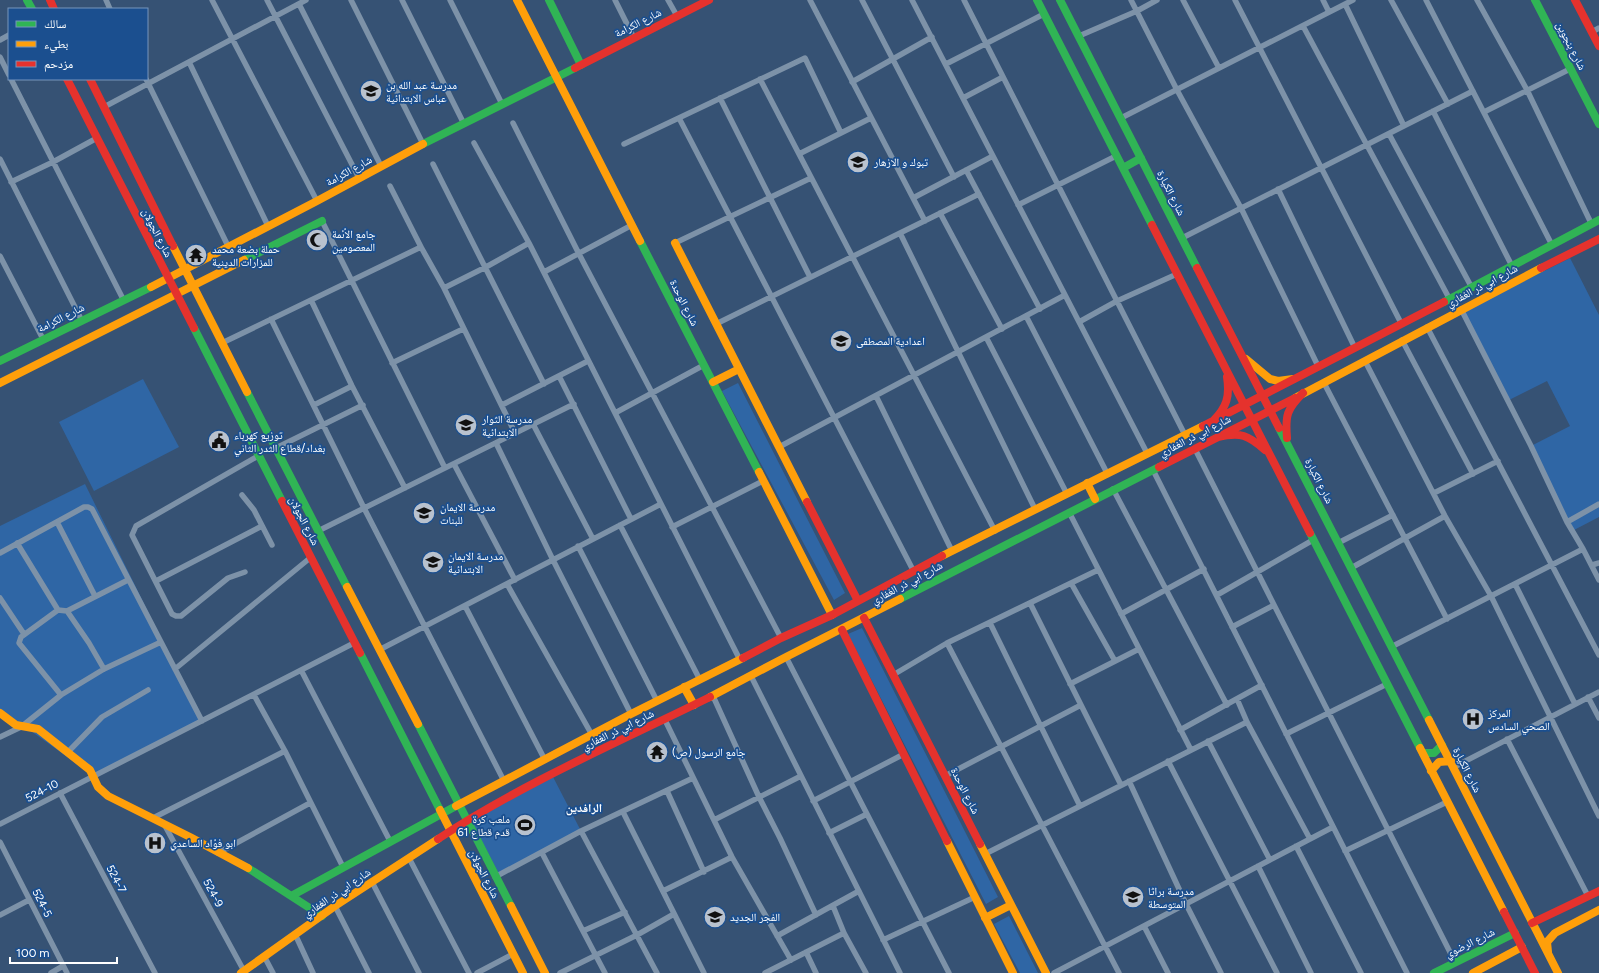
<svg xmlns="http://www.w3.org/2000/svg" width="1599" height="973" font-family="Figtree,'Noto Naskh Arabic',sans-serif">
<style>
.green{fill:#2f66a5}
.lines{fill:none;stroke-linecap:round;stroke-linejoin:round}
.street{stroke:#7d92a8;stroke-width:5.5}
.fast{stroke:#30b455;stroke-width:8}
.slow{stroke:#ff9f0a;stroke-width:8}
.jam{stroke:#e5322d;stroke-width:8}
.labels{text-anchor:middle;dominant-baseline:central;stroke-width:3.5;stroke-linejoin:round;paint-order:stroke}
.street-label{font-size:11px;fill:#fff;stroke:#1b4f8f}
.poi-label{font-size:11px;fill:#fff;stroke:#1b4f8f;text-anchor:start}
.neighbourhood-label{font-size:12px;font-weight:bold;fill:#fff;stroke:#1b4f8f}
</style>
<rect width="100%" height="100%" fill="#365274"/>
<!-- green -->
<path class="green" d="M1570 258 1599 315V517L1574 530 1531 446 1570 426 1547 381 1507 401 1462 312Z
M143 379 179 447 94 491 59 422Z
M738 383 845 593 834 600 722 391Z
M85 484 202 721 94 776 0 709V526Z
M862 628 998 897 986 904 848 634Z
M552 775 581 831 499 874 470 818Z
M1009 916 1038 973H1020L994 924Z"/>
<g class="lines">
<!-- street -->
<path class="street" d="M106 0 110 9
M212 0 317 201
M267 0 359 178
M351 0 423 144
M402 0 464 124
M450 0 502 104
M615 0 634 38
M668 0 677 16
M810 0 925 221
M862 0 954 177
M912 0 1147 453
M964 0 1185 435
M1131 0 1177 90 1241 208 1318 366
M1183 0 1219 68
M1235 0 1401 323
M1323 0 1329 12
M1391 0 1448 104
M1426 0 1552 245
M1477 0 1527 90 1591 223
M299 4 381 166
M1345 4 1404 126
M1303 26 1449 298
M1592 32 1599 28
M1079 36 1137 11 1157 0
M0 40 9 35
M0 57 9 75
M189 62 268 226
M946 64 1044 14
M11 79 123 299
M146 79 228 246
M760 79 995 531
M852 82 932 37
M720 98 810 277
M963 98 1003 77
M104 107 306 0
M1433 111 1512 266
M1484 112 1570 69
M679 118 913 570
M1121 118 1353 0
M513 123 579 254 781 638
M1389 134 1472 288
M474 143 529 243 740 660
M624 144 805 58 841 133
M799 154 871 118
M0 159 81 319
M433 164 544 384
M966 170 1040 309
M11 182 53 162 97 138
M390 186 421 247 444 288 515 433
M1278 189 1355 348
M913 198 993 156
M1018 205 1116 156
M940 213 1002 329
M322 221 445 468
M900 233 1035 509
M1182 238 1473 91
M675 243 811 178
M0 256 43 339
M544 272 632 225
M444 288 486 267 529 243
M311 300 352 386 405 488
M1461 309 1531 446 1567 522 1583 549 1599 580
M1026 316 1107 473
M271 319 364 508 504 781
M1079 322 1117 301 1177 274
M716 324 979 194
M1427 327 1599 655
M986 337 1067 494
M1402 340 1473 474
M222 343 421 247
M1365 361 1445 516 1491 596 1599 816
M392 363 463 329
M559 376 631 519
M1324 383 1447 619
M876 396 952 551
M314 405 352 386
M502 405 588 361
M615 413 704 365
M533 424 593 539
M496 443 553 560 631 714
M779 447 1065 295
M276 448 363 405
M1195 449 1455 962
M454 464 515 580
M1153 470 1407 973
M1113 489 1227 705
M1434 493 1498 461
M242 495 254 510 272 545
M1069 512 1191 750
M57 522 95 596
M1567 522 1599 504
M620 525 700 680
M672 527 763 481
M318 531 574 404
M17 543 58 610
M1338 543 1393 515
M578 546 657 701
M0 553 84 507H88L92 509 202 721
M1592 565 1599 563
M1351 568 1445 516
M245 572 228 578 181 616H176L172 614 132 535 136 526 258 456
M156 581 262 526
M1071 583 1115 661
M507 584 592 735
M1515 584 1575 704
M1217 595 1313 540
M0 598 24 634
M1030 603 1121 785
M465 606 545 760
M67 611 128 580
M1121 614 1204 569
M990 623 1080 806
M1232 627 1274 605
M947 643 1119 973
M1391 647 1583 549
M379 650 661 504
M786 657 949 973
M175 669 310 558
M301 670 390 841
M893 675 947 643 1098 570
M751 676 900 973
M1070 684 1139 649
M61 695 19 643 21 637 58 610 67 611 89 643 104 669
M254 695 285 751 343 867
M713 696 759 797 780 838 816 915
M1588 697 1599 718
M1237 699 1247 722 1310 839
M665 720 732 857 791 960
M1180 730 1262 685
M1286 734 1387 684
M0 737 21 727 61 695 104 669 161 642
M1507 739 1588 896
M1208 741 1270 860
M68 752 102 717 148 690
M1168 761 1277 973
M1454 767 1599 692
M945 776 1081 705
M1129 781 1186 904 1221 973
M667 791 704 872
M60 793 155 973
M813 801 904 754
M623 812 704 973
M153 818 285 751
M714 820 801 776
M0 824 354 643
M164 824 244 971
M581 831 657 973
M829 833 867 814
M0 842 67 973
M1296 846 1361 973
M1345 851 1447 802
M218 853 310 803
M542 853 605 973
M985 854 1247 722
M409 858 469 973
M1258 866 1311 973
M495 877 581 831 693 778
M372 882 419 973
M663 891 732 857
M335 906 369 973
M833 906 844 933 866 973
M0 915 29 900
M1144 926 1168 973
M583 931 625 912
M295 934 313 973
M777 936 859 891
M883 940 975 897
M806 952 816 973
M264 956 273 973
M51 973 63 966
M477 973 513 954
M560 973 637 935 674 914
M765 973 844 933
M1054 973 1333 827"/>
<!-- fast -->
<path class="fast" d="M27 0 32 9
M549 0 581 65
M1037 0 1152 225
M1060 0 1197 268
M1535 0 1599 124
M423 144 575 68
M1123 168 1141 158
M640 241 759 472
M244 260 322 221
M1444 302 1599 220
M194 328 282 501
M0 361 151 287
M247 392 347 587
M1279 428 1429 720
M1310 533 1420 748
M900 599 1159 467
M360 653 440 810
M418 724 511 906
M1423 753H1434L1442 745
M248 868 322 916
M293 895 456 806
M1434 973 1515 933"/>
<!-- slow -->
<path class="slow" d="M517 0 640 241
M675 243 807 502
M173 246 247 392
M151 287 317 201 423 144
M1246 359 1270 379 1278 381 1293 379
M713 382 739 369
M0 383 244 260
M1295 398 1541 268
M759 472 832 615
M1087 483 1095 499
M942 556 1203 426
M347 587 418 724
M684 687 694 705
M710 697 786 657 900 599
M0 713 16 725 38 729 90 770 98 787 108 796 190 837 248 868
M1429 720 1558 973
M1420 748 1504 912
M1431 771 1439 762 1451 761
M456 806 631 714 743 658
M440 810 523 973
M947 841 1013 973
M980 844 1046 973
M511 906 545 973
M985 918 1011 905
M1548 952 1547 942 1555 933 1599 910
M241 973 335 906 438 839
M1473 973 1522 947"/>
<!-- jam -->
<path class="jam" d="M50 0 54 9
M1575 0 1599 46
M575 68 709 0
M67 79 194 328
M90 79 173 246
M1152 225 1310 533
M1197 268 1279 428
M1541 268 1599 239
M1213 421C1227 407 1230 396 1227 377
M1203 426 1444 302
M1218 437C1241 432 1248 435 1265 450
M1287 438C1285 415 1287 409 1303 393
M1159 467 1295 398
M282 501 360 653
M807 502 858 601
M864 618 980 844
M842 630 947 841
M743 658 781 638 832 615 942 556
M438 839C523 783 619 742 710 697
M1504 912 1535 973
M1532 923 1599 891"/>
</g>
<!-- icons -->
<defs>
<g id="school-disc" transform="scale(1.15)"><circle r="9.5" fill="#b9c2ce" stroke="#1b4f8f"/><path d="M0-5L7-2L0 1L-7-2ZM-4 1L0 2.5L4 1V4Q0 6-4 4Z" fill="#111"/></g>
<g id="mosque-disc" transform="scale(1.15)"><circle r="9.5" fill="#b9c2ce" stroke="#1b4f8f"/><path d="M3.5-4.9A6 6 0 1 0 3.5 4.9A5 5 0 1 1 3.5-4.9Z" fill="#111"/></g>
<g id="temple-disc" transform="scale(1.15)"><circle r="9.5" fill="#b9c2ce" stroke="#1b4f8f"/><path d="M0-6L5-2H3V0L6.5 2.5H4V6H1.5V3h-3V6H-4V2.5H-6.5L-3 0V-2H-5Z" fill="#111"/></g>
<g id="civic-disc" transform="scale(1.15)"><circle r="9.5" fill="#b9c2ce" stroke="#1b4f8f"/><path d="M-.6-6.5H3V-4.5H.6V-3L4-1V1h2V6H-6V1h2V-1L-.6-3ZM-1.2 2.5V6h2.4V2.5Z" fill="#111"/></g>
<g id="hospital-disc" transform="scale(1.15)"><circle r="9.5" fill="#b9c2ce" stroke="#1b4f8f"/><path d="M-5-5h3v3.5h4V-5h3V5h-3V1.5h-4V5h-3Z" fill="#111"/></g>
<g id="stadium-disc" transform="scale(1.15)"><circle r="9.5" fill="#b9c2ce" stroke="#1b4f8f"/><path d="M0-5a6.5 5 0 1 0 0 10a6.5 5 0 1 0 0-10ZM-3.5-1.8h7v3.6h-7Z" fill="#111"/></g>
</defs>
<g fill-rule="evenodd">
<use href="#school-disc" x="371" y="91"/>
<use href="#school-disc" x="858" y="162"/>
<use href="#mosque-disc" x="317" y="240"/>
<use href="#temple-disc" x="196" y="255"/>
<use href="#school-disc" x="841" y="341"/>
<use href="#school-disc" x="466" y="425"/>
<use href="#civic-disc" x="219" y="441"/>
<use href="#school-disc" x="424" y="513"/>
<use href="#school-disc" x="433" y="562"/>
<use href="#hospital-disc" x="1473" y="719"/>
<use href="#temple-disc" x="657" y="752"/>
<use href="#stadium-disc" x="525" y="825"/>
<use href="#hospital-disc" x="155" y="843"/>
<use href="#school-disc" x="1133" y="897"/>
<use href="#school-disc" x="715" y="917"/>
</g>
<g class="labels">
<!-- street labels -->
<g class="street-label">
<text transform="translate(638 23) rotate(-27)">شارع الكرامة</text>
<text transform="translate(1571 46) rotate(63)">شارع بنجوين</text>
<text transform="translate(349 171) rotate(-29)">شارع الكرامة</text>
<text transform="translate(1171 193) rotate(63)">شارع الكيارة</text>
<text transform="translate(157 233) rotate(63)">شارع الجولان</text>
<text transform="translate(1482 286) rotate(-28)">شارع ابي ذر الغفاري</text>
<text transform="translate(684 303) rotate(63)">شارع الوحدة</text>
<text transform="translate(61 318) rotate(-27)">شارع الكرامة</text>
<text transform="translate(1195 436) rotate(-27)">شارع ابي ذر الغفاري</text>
<text transform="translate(1319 481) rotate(63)">شارع الكيارة</text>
<text transform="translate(304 521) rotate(63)">شارع الجولان</text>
<text transform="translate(907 583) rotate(-28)">شارع ابي ذر الغفاري</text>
<text transform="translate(618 730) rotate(-26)">شارع ابي ذر الغفاري</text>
<text transform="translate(1467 770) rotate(63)">شارع الكيارة</text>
<text transform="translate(42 791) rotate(-27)">524-10</text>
<text transform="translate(965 791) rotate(63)">شارع الوحدة</text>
<text transform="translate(484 874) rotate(63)">شارع الجولان</text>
<text transform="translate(116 879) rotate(62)">524-7</text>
<text transform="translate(213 893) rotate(62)">524-9</text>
<text transform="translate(337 893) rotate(-34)">شارع ابي ذر الغفاري</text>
<text transform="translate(42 903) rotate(63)">524-5</text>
<text transform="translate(1470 943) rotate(-26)">شارع الرضوي</text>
</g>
<!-- poi labels -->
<g class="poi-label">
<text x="386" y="85">مدرسة عبد الله بن<tspan x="386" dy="13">عباس الابتدائية</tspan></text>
<text x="874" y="162">تبوك و الازهار</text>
<text x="332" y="234">جامع الأئمة<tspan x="332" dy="13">المعصومين</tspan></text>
<text x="212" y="249">حملة بضعة محمد<tspan x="212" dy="13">للمزارات الدينية</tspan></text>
<text x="856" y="341">اعدادية المصطفى</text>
<text x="482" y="419">مدرسة الثوار<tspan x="482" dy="13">الابتدائية</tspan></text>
<text x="234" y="435">توزيع كهرباء<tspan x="234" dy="13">بغداد/قطاع الثدر الثاني</tspan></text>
<text x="440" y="507">مدرسة الايمان<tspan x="440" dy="13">للبنات</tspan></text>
<text x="448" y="556">مدرسة الايمان<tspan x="448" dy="13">الابتدائية</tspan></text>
<text x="1488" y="713">المركز<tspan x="1488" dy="13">الصحي السادس</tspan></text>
<text x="672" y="752">جامع الرسول (ص)</text>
<text x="510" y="819" text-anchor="end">ملعب كرة<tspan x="510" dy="13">قدم قطاع 61</tspan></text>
<text x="170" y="843">ابو فؤاد الساعدي</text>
<text x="1148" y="891">مدرسة براثا<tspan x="1148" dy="13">المتوسطة</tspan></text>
<text x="730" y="917">الفجر الجديد</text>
</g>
<!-- neighbourhood labels -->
<g class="neighbourhood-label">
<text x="584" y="808">الرافدين</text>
</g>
</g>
<!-- legend -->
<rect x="8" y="8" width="140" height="72" fill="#1b4f8f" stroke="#7695bc"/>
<rect x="16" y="21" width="20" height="6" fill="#30b455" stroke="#7695bc"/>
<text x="44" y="28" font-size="12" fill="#ffffff">سالك</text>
<rect x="16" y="41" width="20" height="6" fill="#ff9f0a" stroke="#7695bc"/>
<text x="44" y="48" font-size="12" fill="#ffffff">بطيء</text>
<rect x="16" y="61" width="20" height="6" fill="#e5322d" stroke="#7695bc"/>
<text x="44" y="68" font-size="12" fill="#ffffff">مزدحم</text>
<!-- scale -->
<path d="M10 957v6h107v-6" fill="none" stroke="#ffffff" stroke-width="2"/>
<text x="16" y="957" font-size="12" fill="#ffffff" stroke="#1b4f8f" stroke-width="3" paint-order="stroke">100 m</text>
</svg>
